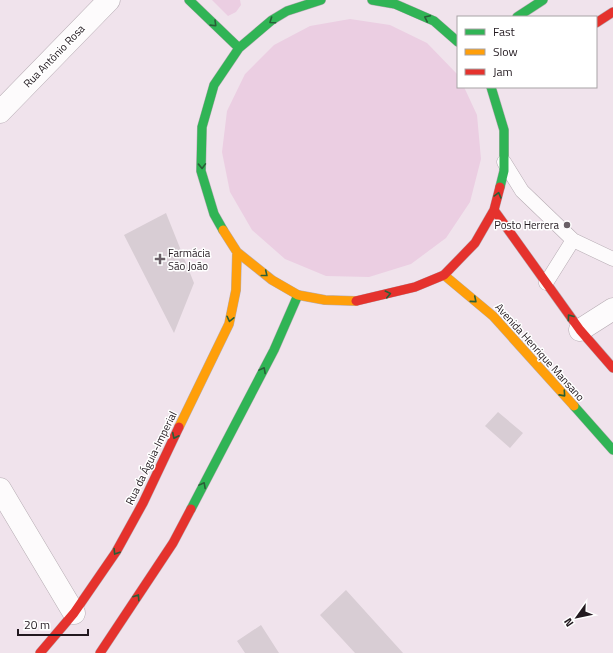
<svg xmlns="http://www.w3.org/2000/svg" width="613" height="653" font-family="'Titillium Web',sans-serif">
<style>
.green{fill:#ebcee2}
.building{fill:#d8cdd4}
.lines{fill:none;stroke-linecap:round;stroke-linejoin:round}
.lane-casing{stroke:#b6acb3;stroke-width:15}
.street-casing{stroke:#b6acb3;stroke-width:23}
.fast-casing{stroke:#b6acb3;stroke-width:10}
.slow-casing{stroke:#b6acb3;stroke-width:10}
.jam-casing{stroke:#b6acb3;stroke-width:10}
.lane{stroke:#fdfbfc;stroke-width:14}
.street{stroke:#fdfbfc;stroke-width:22}
.fast{stroke:#30b455;stroke-width:9}
.slow{stroke:#ff9f0a;stroke-width:9}
.jam{stroke:#e5322d;stroke-width:9}
.oneway{stroke:#285f37}
.poi-dot{fill:#6a6067;stroke:#fff;stroke-width:1.5}
.labels{text-anchor:middle;dominant-baseline:central;stroke-width:3;stroke-linejoin:round;paint-order:stroke}
.street-label{font-size:11px;fill:#22191f;stroke:#fff}
.poi-label{font-size:11px;fill:#22191f;stroke:#fff;text-anchor:end}
</style>
<rect width="100%" height="100%" fill="#f0e3ec"/>
<!-- green -->
<path class="green" d="M212 0H240L241 5 236 12 228 16Z
M350 19 390 25 427 43 458 75V87H464L477 115 481 159 470 202 446 238 411 264 369 277 326 276 285 259 252 230 230 192 222 152 227 111 245 74 274 45 310 26Z"/>
<!-- building -->
<path class="building" d="M166 213 194 283 174 333 124 235Z
M498 412 523 433 510 448 485 426Z
M346 590 403 653H355L320 615Z
M261 625 279 653H245L237 641Z"/>
<g class="lines">
<!-- lane casing -->
<g class="lane-casing">
<path id="lane" d="M504 162 522 191 573 240 613 259
M546 283 573 240"/>
</g>
<!-- street casing -->
<g class="street-casing">
<path id="street" d="M0 112 109 0
M580 330 613 309
M0 489 74 613"/>
</g>
<!-- fast casing -->
<g class="fast-casing">
<path id="fast" d="M189 0 239 48
M372 0 395 4 434 21 458 42
M517 17 543 0
M491 87 504 130V171L500 187
M223 230 214 214 201 171 202 127 214 85 239 48 272 20 287 11 321 0
M574 406 613 450
M191 509 274 350 298 295"/>
</g>
<!-- slow casing -->
<g class="slow-casing">
<path id="slow" d="M223 230 237 252 272 280 298 295 325 300 356 301
M444 275 493 316 574 406
M179 427 229 324 236 290 237 252"/>
</g>
<!-- jam casing -->
<g class="jam-casing">
<path id="jam" d="M596 23 613 12
M494 210 580 330 613 368
M356 301 415 287 444 275 475 243 494 210 500 187
M40 653 74 613 116 552 143 503 179 427
M100 653 173 543 191 509"/>
</g>
<!-- lane -->
<use href="#lane" class="lane"/>
<!-- street -->
<use href="#street" class="street"/>
<!-- fast -->
<use href="#fast" class="fast"/>
<!-- slow -->
<use href="#slow" class="slow"/>
<!-- jam -->
<use href="#jam" class="jam"/>
</g>
<!-- one-way arrows -->
<defs><path id="oneway-chevron" d="M-2-3.5L2.5 0L-2 3.5" fill="none" stroke-width="1.6" stroke-linecap="round" stroke-linejoin="round"/></defs>
<g class="oneway">
<use href="#oneway-chevron" transform="translate(427 18) rotate(-155)"/>
<use href="#oneway-chevron" transform="translate(272 21) rotate(145)"/>
<use href="#oneway-chevron" transform="translate(214 24) rotate(44)"/>
<use href="#oneway-chevron" transform="translate(202 166) rotate(88)"/>
<use href="#oneway-chevron" transform="translate(498 195) rotate(-75)"/>
<use href="#oneway-chevron" transform="translate(265 274) rotate(39)"/>
<use href="#oneway-chevron" transform="translate(388 294) rotate(-13)"/>
<use href="#oneway-chevron" transform="translate(474 300) rotate(40)"/>
<use href="#oneway-chevron" transform="translate(570 317) rotate(-126)"/>
<use href="#oneway-chevron" transform="translate(230 319) rotate(103)"/>
<use href="#oneway-chevron" transform="translate(263 370) rotate(-62)"/>
<use href="#oneway-chevron" transform="translate(563 394) rotate(48)"/>
<use href="#oneway-chevron" transform="translate(175 436) rotate(116)"/>
<use href="#oneway-chevron" transform="translate(203 485) rotate(-62)"/>
<use href="#oneway-chevron" transform="translate(116 552) rotate(122)"/>
<use href="#oneway-chevron" transform="translate(137 597) rotate(-57)"/>
</g>
<!-- markers -->
<g class="poi-dot">
<circle cx="567" cy="225" r="4"/>
<path d="M158 253h4v4h4v4h-4v4h-4v-4h-4v-4h4z"/>
</g>
<g class="labels">
<!-- street labels -->
<g class="street-label">
<text transform="translate(54 56) rotate(-46)">Rua Antônio Rosa</text>
<text transform="translate(540 352) rotate(48)">Avenida Henrique Mansano</text>
<text transform="translate(151 458) rotate(-64)">Rua da Águia-Imperial</text>
</g>
<!-- poi labels -->
<g class="poi-label">
<text x="559" y="225">Posto Herrera</text>
<text x="168" y="253" text-anchor="start">Farmácia<tspan x="168" dy="13">São João</tspan></text>
</g>
</g>
<!-- legend -->
<rect x="457" y="16" width="140" height="72" fill="#ffffff" stroke="#a7a3a5"/>
<rect x="465" y="29" width="20" height="6" fill="#30b455" stroke="#a7a3a5"/>
<text x="493" y="36" font-size="12" fill="#22191f">Fast</text>
<rect x="465" y="49" width="20" height="6" fill="#ff9f0a" stroke="#a7a3a5"/>
<text x="493" y="56" font-size="12" fill="#22191f">Slow</text>
<rect x="465" y="69" width="20" height="6" fill="#e5322d" stroke="#a7a3a5"/>
<text x="493" y="76" font-size="12" fill="#22191f">Jam</text>
<!-- north arrow -->
<g transform="translate(577 617) rotate(237)" stroke="#ffffff" stroke-width="3" paint-order="stroke">
<path d="M0-3L7 15L0 10L-7 15Z" fill="#22191f"/>
<text y="-6" font-size="11" font-weight="bold" text-anchor="middle" fill="#22191f">N</text>
</g>
<!-- scale -->
<path d="M18 629v6h70v-6" fill="none" stroke="#22191f" stroke-width="2"/>
<text x="24" y="629" font-size="12" fill="#22191f" stroke="#ffffff" stroke-width="3" paint-order="stroke">20 m</text>
</svg>
